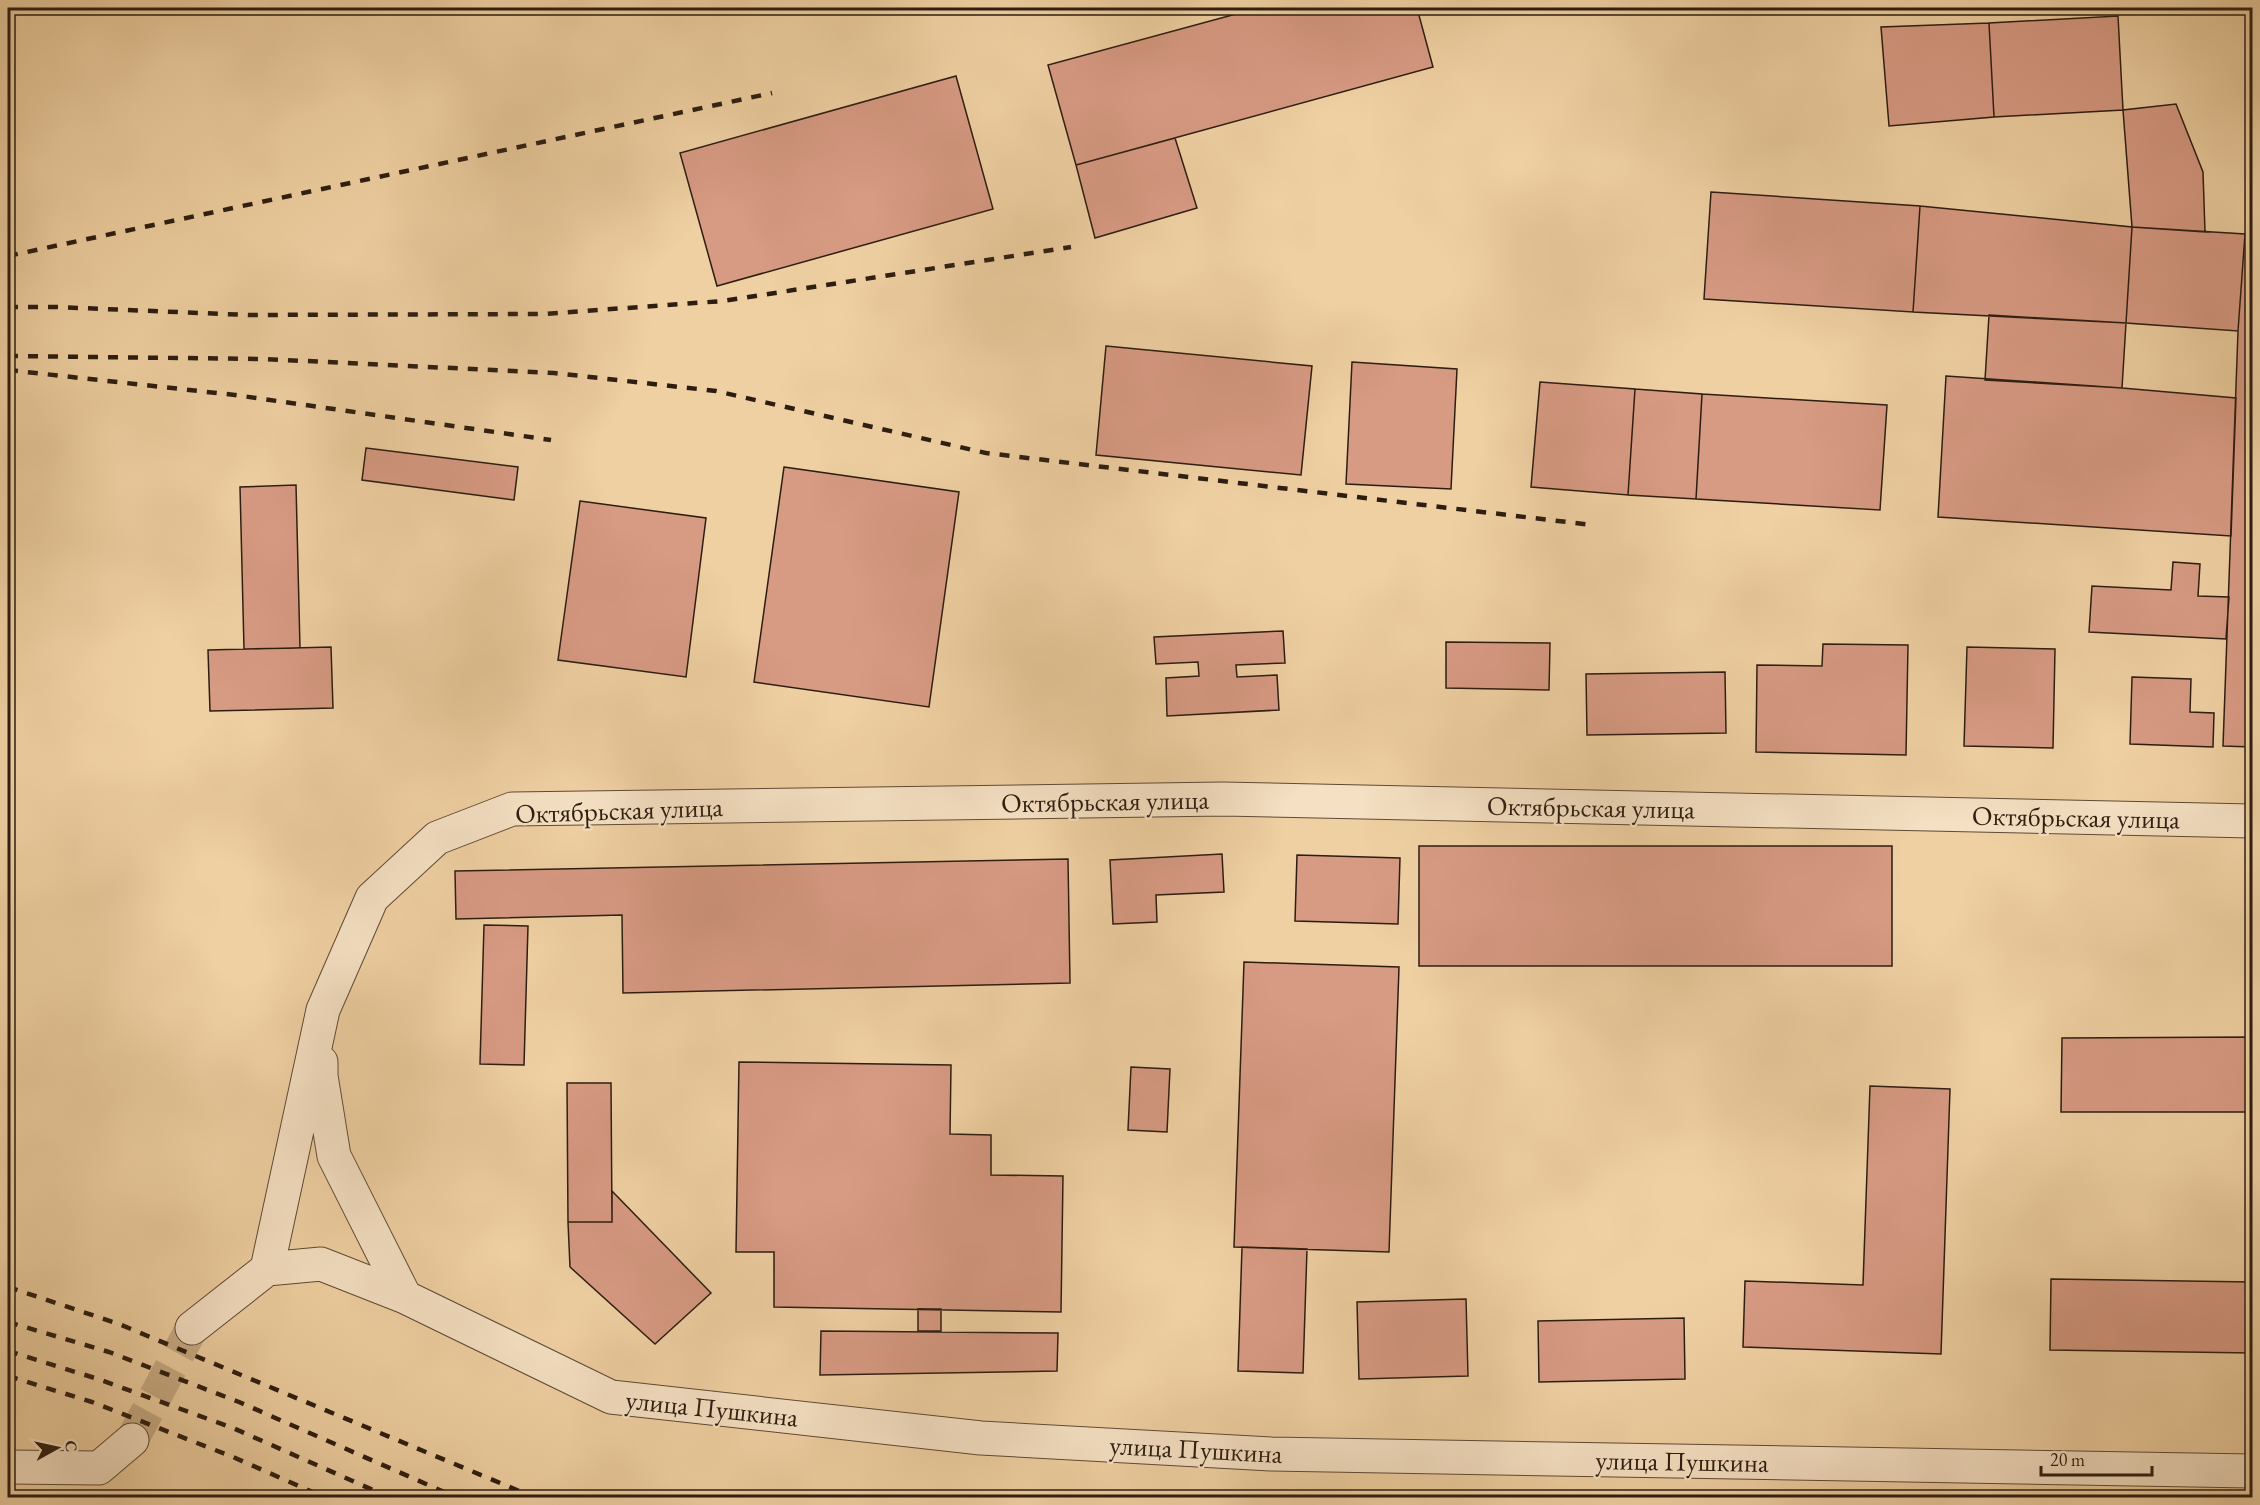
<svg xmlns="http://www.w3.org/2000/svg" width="2260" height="1505" font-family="'EB Garamond',serif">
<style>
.building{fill:#d79a83;stroke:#2d1d11;stroke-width:1.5}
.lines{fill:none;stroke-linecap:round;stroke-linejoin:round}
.minor-tunnel{stroke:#c8ac85;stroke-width:33;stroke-dasharray:33 16;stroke-linecap:butt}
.minor-casing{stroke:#5e4a35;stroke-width:35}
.minor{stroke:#f5e0c3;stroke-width:33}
.rail{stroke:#2d1d11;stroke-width:4.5;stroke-dasharray:10 10;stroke-linecap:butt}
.labels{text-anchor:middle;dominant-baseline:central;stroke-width:4.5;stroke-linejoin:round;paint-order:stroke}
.street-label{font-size:27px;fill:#2d1d11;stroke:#f5e0c3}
</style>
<rect width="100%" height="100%" fill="#efd0a2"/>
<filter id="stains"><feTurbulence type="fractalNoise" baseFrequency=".00333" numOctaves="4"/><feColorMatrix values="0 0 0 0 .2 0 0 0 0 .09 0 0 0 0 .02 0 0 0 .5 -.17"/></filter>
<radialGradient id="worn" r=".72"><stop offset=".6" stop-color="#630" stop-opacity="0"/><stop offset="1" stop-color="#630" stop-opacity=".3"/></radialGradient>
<!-- building -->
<path class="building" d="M1258 8H1417L1433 67 1076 165 1048 65Z
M2118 16 2123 110 1994 117 1989 23Z
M1989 23 1994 117 1889 126 1881 27Z
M956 76 993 209 717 286 680 153Z
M2176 104 2203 172 2205 232 2132 227 2123 110Z
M1175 138 1197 208 1095 238 1076 165Z
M1711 192 1920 206 1913 312 1704 299Z
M1920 206 2132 227 2126 323 1913 312Z
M2132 227 2245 234 2238 331 2126 323Z
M2245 234 2252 235V747L2223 746 2238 331Z
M1989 315 2126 323 2122 388 1985 380Z
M1106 346 1312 366 1301 475 1096 455Z
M1352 362 1457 369 1451 489 1346 484Z
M1946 376 2122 388 2236 398 2231 536 1938 517Z
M1540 382 1635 389 1628 495 1531 487Z
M1635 389 1702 394 1696 499 1628 495Z
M1702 394 1887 405 1880 510 1696 499Z
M366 448 518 467 514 500 362 480Z
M784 467 959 492 929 707 754 682Z
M296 485 300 648 244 649 240 487Z
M580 501 706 518 686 677 558 660Z
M2173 562 2200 564 2198 596 2229 597 2226 639 2089 632 2092 586 2171 590Z
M1283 631 1285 663 1236 665 1237 677 1277 675 1279 710 1167 716 1166 678 1199 676 1198 662 1156 664 1154 637Z
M1446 642 1550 643 1549 690 1446 688Z
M1823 644 1908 645 1906 755 1756 752 1757 665 1822 666Z
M331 647 333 708 210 711 208 650Z
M1967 647 2055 649 2053 748 1964 746Z
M1725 672 1726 733 1587 735 1586 674Z
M2132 677 2191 679 2190 712 2214 713 2213 747 2130 744Z
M1419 846H1892V966H1419Z
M1222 854 1224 892 1156 895 1157 922 1113 924 1110 860Z
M1297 855 1400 858 1398 924 1295 921Z
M1068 859 1070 983 623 993 622 915 456 919 455 871Z
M484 925 528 926 524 1065 480 1064Z
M1244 962 1399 967 1389 1252 1234 1247Z
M2252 1037V1112H2061L2062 1038Z
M739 1062 951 1065 950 1134 991 1135V1175L1063 1176 1061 1312 774 1307V1252H736Z
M1131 1067 1170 1069 1167 1132 1128 1130Z
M567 1083H611L612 1222H568Z
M1870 1086 1950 1089 1941 1354 1743 1347 1745 1281 1863 1285Z
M612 1191 711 1293 655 1344 570 1267 568 1222H612Z
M1242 1247 1307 1249 1303 1373 1238 1371Z
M2051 1279 2252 1282V1353L2050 1350Z
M1466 1299 1468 1376 1359 1379 1357 1302Z
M918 1309H941V1331H918Z
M1684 1318 1685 1379 1539 1382 1538 1321Z
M821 1331 1058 1333 1057 1371 820 1375Z"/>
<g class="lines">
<!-- minor-tunnel -->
<path class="minor-tunnel" d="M132 1440 192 1328"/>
<!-- minor casing -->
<g class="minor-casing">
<path id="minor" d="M321 1062V1076L334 1156 405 1297
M267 1269 323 1010 372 898 437 838 512 809 1223 799 2252 821
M192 1328 267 1269 321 1264 405 1297 611 1397 981 1438 1271 1454 2252 1471
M8 1467 99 1468 132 1440"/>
</g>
<!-- minor -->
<use href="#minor" class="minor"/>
<!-- rail -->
<path class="rail" d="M8 256 772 93
M8 307H56L248 315 543 314 723 301 1071 247
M8 356 264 359 554 373 716 391 986 453 1592 525
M8 370 235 395 551 440
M8 1287 119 1324 536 1498
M8 1322 109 1352 239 1402 458 1498
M8 1351 98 1379 233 1428 391 1498
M8 1376 92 1402 233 1457 326 1498"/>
</g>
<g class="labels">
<!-- street labels -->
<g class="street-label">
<text transform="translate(1105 801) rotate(-1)">Октябрьская улица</text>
<text transform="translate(1591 807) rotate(1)">Октябрьская улица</text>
<text transform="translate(619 810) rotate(-2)">Октябрьская улица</text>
<text transform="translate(2076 817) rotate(1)">Октябрьская улица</text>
<text transform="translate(712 1408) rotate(6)">улица Пушкина</text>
<text transform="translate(1196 1449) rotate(3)">улица Пушкина</text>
<text transform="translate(1682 1461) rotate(1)">улица Пушкина</text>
</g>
</g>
<!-- margin -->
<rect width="2260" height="1505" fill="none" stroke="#efd0a2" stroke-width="30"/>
<rect x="9" y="9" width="2242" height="1487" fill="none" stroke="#2d1d11" stroke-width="3"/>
<rect x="15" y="15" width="2230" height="1475" fill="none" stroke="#2d1d11" stroke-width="1.5"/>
<!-- north arrow -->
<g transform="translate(57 1448) rotate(82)" stroke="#f5e0c3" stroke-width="4.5" paint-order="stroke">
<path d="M0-4.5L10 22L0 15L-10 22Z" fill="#2d1d11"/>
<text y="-9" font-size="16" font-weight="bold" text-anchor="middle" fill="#2d1d11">С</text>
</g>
<!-- scale -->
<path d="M2041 1466v9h111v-9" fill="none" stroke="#2d1d11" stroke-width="3"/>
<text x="2050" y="1466" font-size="18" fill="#2d1d11" stroke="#f5e0c3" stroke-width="4.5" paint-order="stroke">20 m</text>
<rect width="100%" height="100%" filter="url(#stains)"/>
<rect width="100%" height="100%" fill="url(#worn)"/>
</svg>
